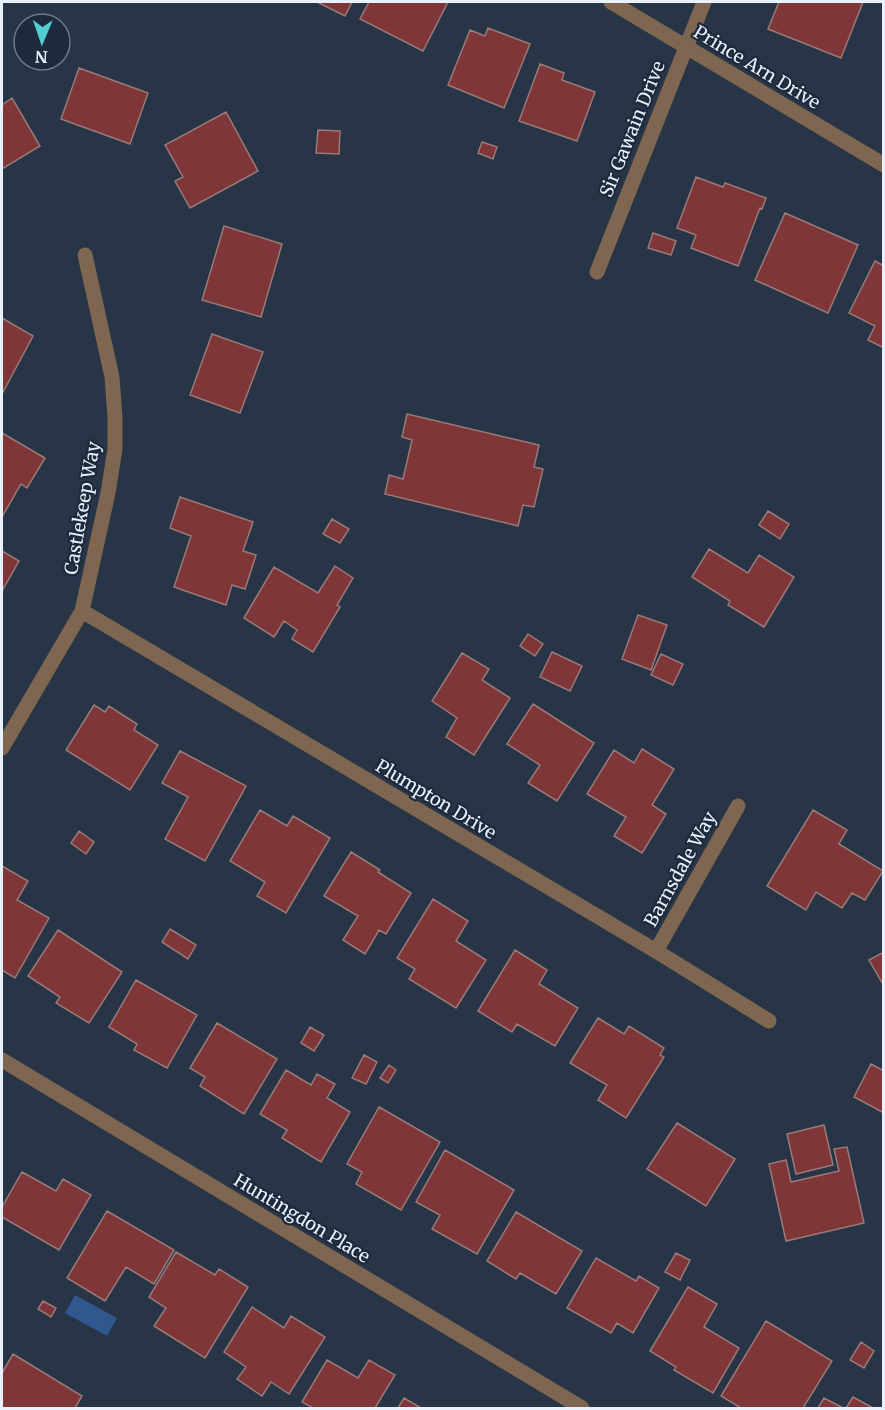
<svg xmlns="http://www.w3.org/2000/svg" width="885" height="1410" font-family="Merriweather,serif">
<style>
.water{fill:#30578e}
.building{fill:#7e3638;stroke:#997a79;stroke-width:1.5}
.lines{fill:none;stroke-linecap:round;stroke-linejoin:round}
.minor{stroke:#7f6651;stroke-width:15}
.labels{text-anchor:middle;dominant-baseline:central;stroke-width:4.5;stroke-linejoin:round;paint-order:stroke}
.street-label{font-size:18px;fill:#e8f1fd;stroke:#1d2a3c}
</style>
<rect width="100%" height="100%" fill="#273547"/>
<!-- water -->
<path class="water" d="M75 1295 117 1318 107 1336 65 1313Z"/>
<!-- building -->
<path class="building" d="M317 2H352L345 16Z
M369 2H448L423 51 360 19Z
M779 2H863L841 58 768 29Z
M488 28 530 44 504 108 448 85 470 30 485 36Z
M540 64 564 73 562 80 595 92 577 141 519 121Z
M79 68 148 93 130 144 61 119Z
M12 98 40 146 2 169V105Z
M226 112 258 171 190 208 175 181 183 177 165 145Z
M318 130 340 131 339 154 316 153Z
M482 142 497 147 493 159 478 153Z
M696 177 723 187 725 183 766 198 762 209 760 208 738 266 691 248 696 235 677 228Z
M785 213 858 245 828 313 755 280Z
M224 226 282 244 261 317 202 300Z
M653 233 676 241 671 255 648 248Z
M875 261 884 266V348L868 340 875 326 849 313Z
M2 318 33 336 2 394Z
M212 334 263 352 240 413 190 395Z
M407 414 539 445 534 467 543 469 534 507 523 505 518 526 385 494 389 475 403 479 412 440 402 437Z
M2 433 45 458 27 488 21 484 2 517Z
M180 497 253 522 243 551 256 555 245 589 232 585 226 605 174 587 191 536 170 528Z
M768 511 789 524 780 539 759 525Z
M332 519 349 529 340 543 323 534Z
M709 549 748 573 759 555 794 577 764 627 728 605 730 601 692 577Z
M2 551 19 561 2 591Z
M335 566 353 578 337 605 340 607 313 652 292 639 297 630 284 621 274 637 244 618 274 567 318 593Z
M638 615 667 625 651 670 622 659Z
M528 634 543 644 535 656 520 646Z
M552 652 582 666 570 691 540 677Z
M462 653 489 669 482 680 510 698 474 755 446 737 457 718 432 701Z
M661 654 683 664 673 685 651 675Z
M533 704 594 743 557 801 528 783 540 765 507 744Z
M94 705 105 712 109 706 137 724 134 730 158 745 130 790 66 750Z
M642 749 674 769 652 805 666 814 642 853 614 836 626 817 587 794 614 750 634 763Z
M180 751 246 786 205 861 165 839 188 797 162 783Z
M260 810 287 826 293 816 330 838 286 913 257 896 265 882 230 861Z
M813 810 847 830 839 844 883 871 865 900 852 893 842 908 816 892 806 910 767 886Z
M79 831 94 842 86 854 71 843Z
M351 852 380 870 378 872 411 893 386 934 379 930 365 954 343 940 358 916 324 896Z
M2 866 28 881 17 900 49 918 15 978 2 970Z
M433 899 468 921 456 941 486 960 456 1008 409 979 415 969 397 958Z
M170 929 196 945 188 959 162 942Z
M58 930 122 972 89 1023 56 1003 60 997 28 976Z
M515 950 547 970 539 984 578 1008 555 1046 517 1024 512 1032 478 1011Z
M884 952V986L869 960Z
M136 980 197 1015 167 1068 134 1050 137 1044 109 1027Z
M598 1018 624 1034 629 1026 664 1048 660 1055 664 1057 626 1118 598 1100 607 1085 570 1063Z
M217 1023 277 1059 244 1114 200 1086 205 1077 190 1068Z
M310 1027 324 1035 314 1051 301 1043Z
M364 1055 377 1062 366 1084 352 1078Z
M871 1064 884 1071V1113L854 1097Z
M389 1065 396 1070 388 1083 380 1078Z
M286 1070 311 1085 317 1074 335 1084 327 1098 350 1112 321 1162 282 1138 287 1130 260 1114Z
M379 1107 440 1142 401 1210 356 1184 362 1172 347 1164Z
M677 1123 735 1159 706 1206 647 1169Z
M824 1125 833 1165 796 1174 787 1134Z
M847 1147 864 1223 786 1241 769 1164 786 1160 791 1182 839 1171 834 1149Z
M445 1150 514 1190 477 1254 432 1229 440 1215 416 1202Z
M22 1172 56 1191 63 1179 91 1195 59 1250 2 1217V1207Z
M107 1211 174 1250 154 1284 126 1267 105 1301 67 1278Z
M516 1212 582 1251 556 1294 520 1273 516 1279 487 1261Z
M176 1252 215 1275 219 1269 248 1287 205 1358 154 1326 166 1308 149 1297Z
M676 1253 690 1260 680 1280 665 1272Z
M596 1258 636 1281 639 1276 659 1288 633 1333 617 1323 611 1333 567 1308Z
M688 1287 717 1304 704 1327 739 1348 713 1393 674 1370 676 1367 650 1351Z
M43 1301 56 1308 51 1317 38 1309Z
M252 1307 284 1328 291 1316 325 1337 289 1394 271 1382 262 1396 237 1379 246 1367 224 1352Z
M766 1321 832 1361 803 1408H741L721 1396Z
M861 1342 874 1351 864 1368 850 1360Z
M13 1354 82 1396 75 1408H2V1373Z
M327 1360 358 1378 369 1360 395 1375 375 1408H313L302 1402Z
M853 1397 873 1408H846Z
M404 1398 421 1408H398Z
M824 1398 843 1408H818Z"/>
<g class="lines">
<!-- minor -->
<path class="minor" d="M611 2 884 165
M597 272 704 2
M82 611 656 951 769 1021
M2 748 82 611 108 493 115 449V417L112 377 85 255
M656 951 738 806
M2 1060 582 1408"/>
</g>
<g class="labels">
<!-- street labels -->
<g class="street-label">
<text transform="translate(757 67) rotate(31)">Prince Arn Drive</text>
<text transform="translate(632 129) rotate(-68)">Sir Gawain Drive</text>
<text transform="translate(82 508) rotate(-80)">Castlekeep Way</text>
<text transform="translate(436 799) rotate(31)">Plumpton Drive</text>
<text transform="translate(680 869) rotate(-61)">Barnsdale Way</text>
<text transform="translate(302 1218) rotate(31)">Huntingdon Place</text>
</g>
</g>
<!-- border -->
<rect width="885" height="1410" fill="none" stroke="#e8f1fd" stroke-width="6"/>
<!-- north arrow -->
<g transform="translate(42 42) rotate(182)"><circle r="28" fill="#1d2a3c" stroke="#6e7a89" stroke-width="1.5"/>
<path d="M0-4.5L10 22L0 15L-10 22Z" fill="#52cdcf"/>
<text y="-9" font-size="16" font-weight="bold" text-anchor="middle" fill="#e8f1fd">N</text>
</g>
</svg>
